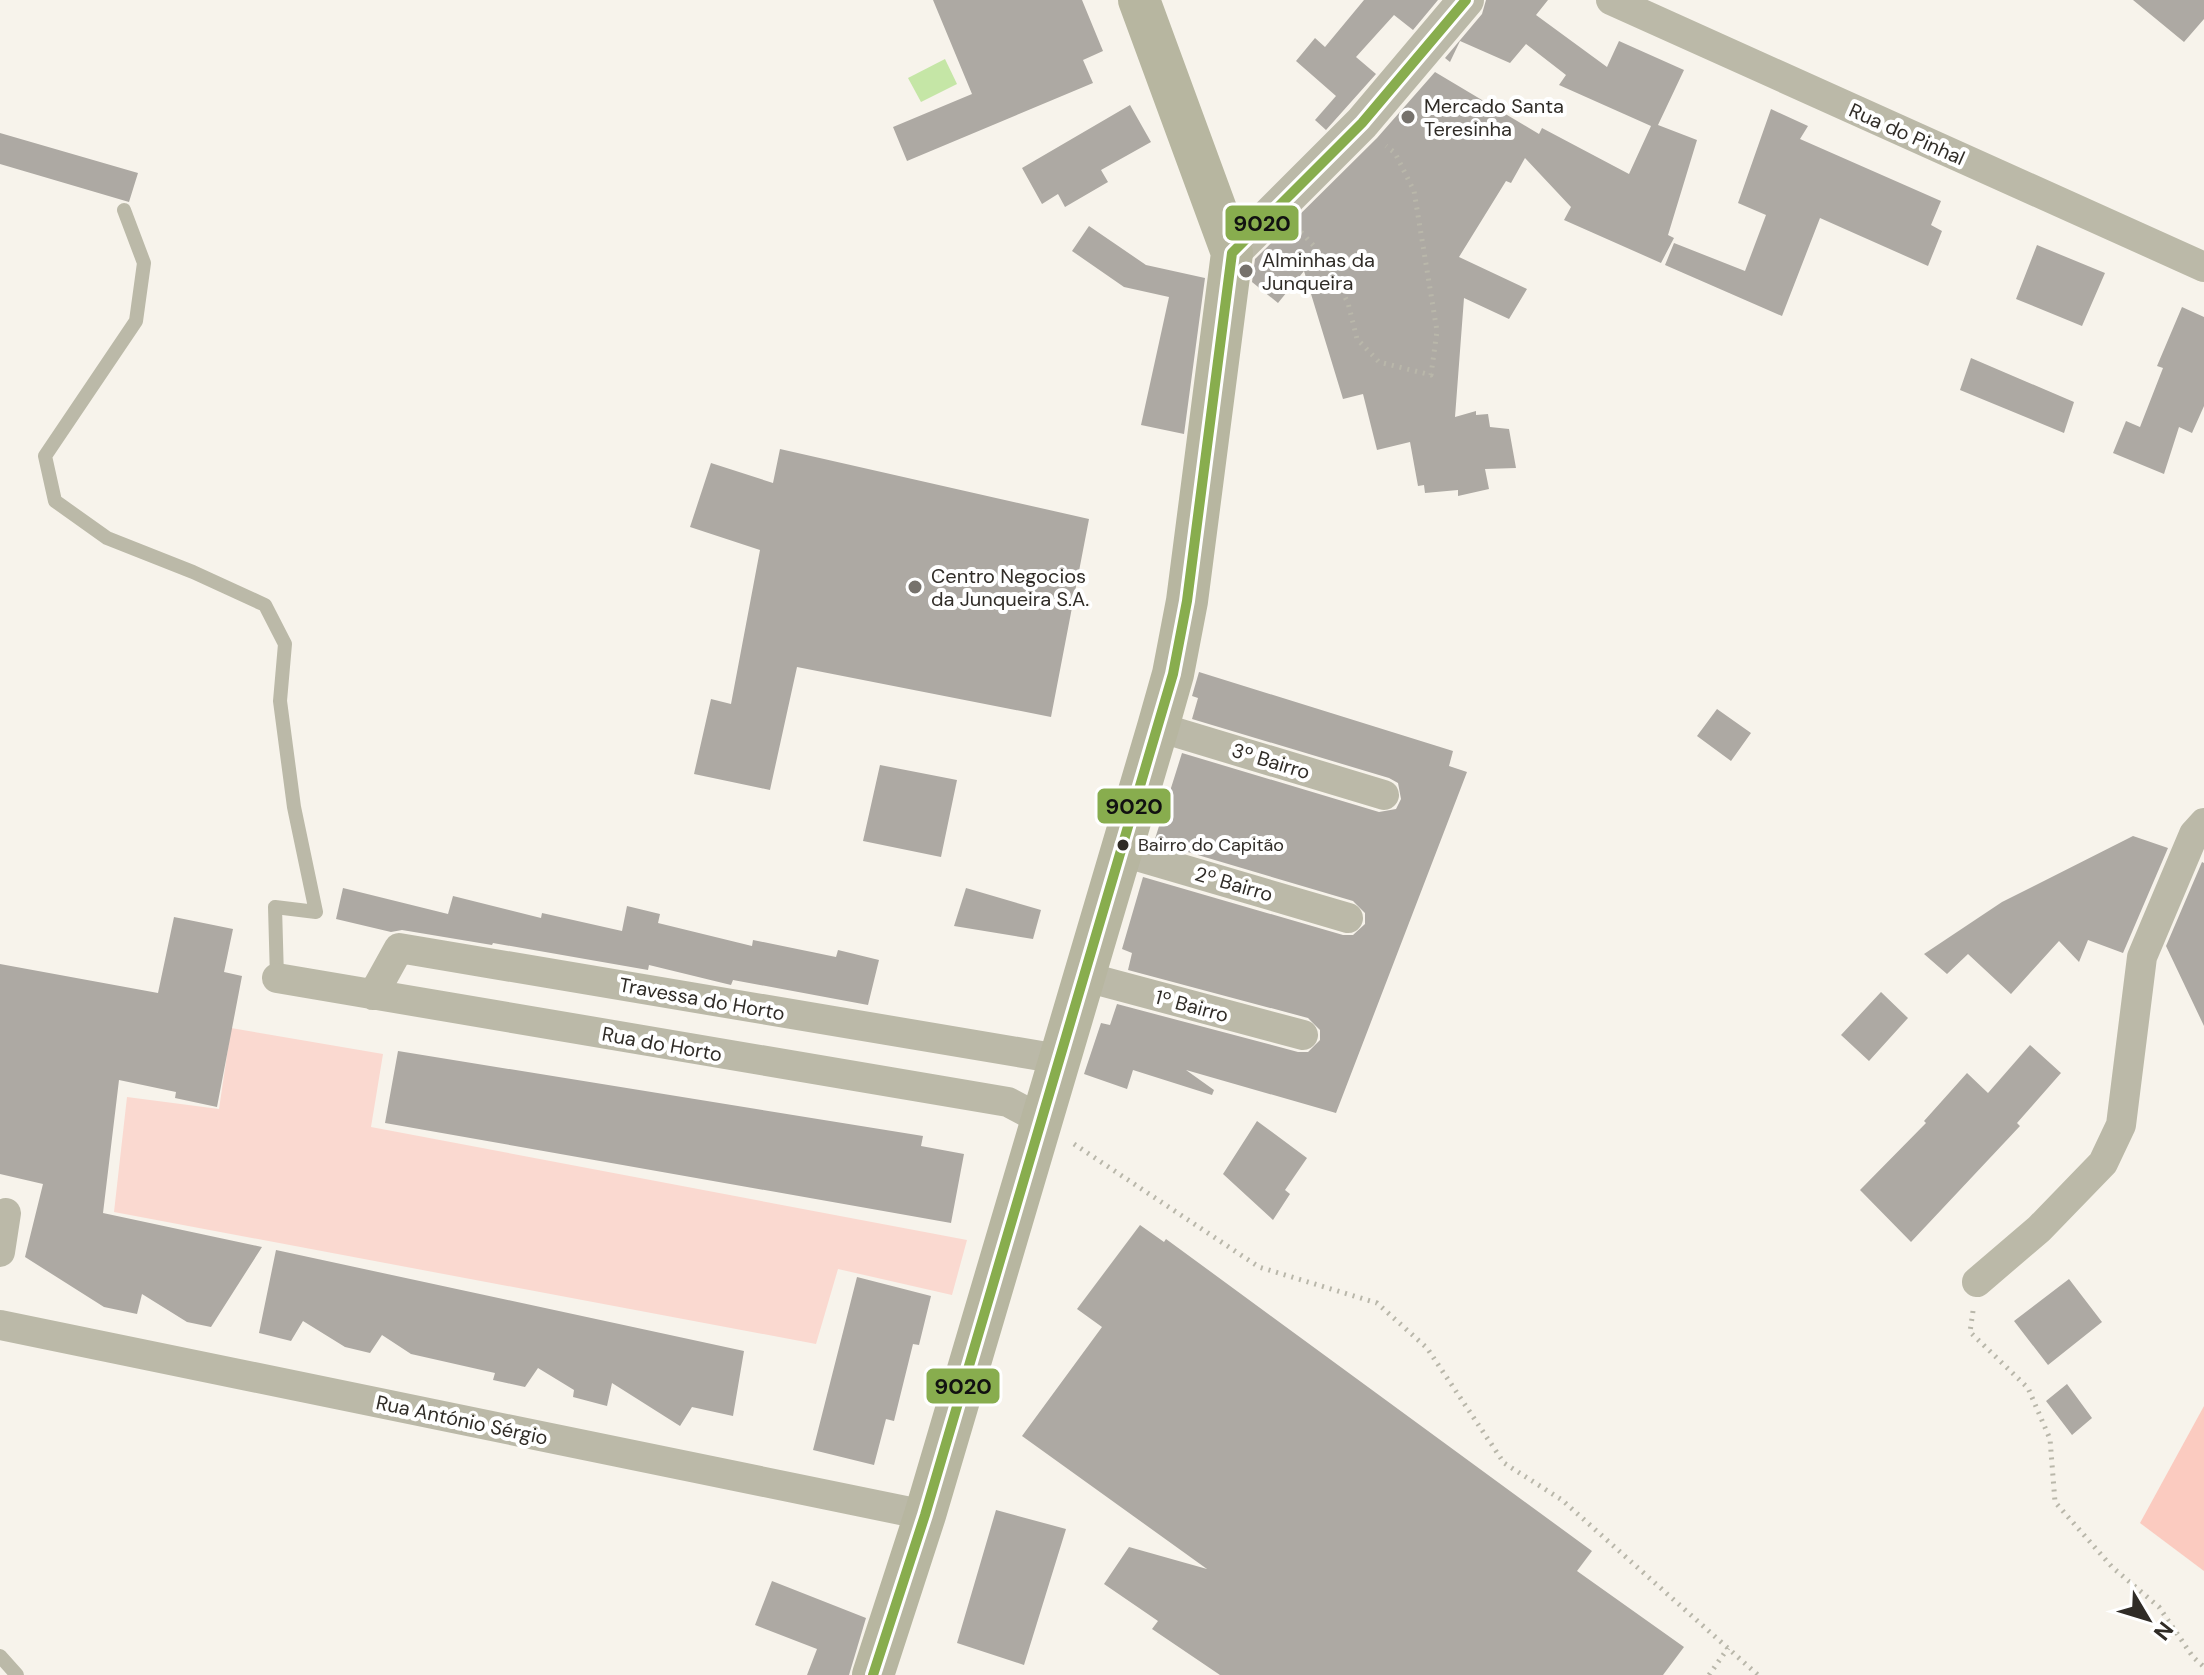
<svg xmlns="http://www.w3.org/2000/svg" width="2204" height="1675" font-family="'DM Sans',sans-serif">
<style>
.green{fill:#fad9d0}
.forest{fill:#fbcbc0}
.water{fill:#c5e6a6}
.building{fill:#ada9a3}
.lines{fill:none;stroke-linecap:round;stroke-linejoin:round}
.path{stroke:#b9b7aa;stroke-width:5;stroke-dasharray:2 6;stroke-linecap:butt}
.service{stroke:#bbb9a8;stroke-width:14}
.minor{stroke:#bbb9a8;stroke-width:30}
.tertiary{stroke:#bbb9a8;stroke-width:36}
.secondary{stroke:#b7b6a0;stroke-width:42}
.bus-1-casing{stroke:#fff;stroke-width:16}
.bus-1{stroke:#88ad4e;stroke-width:10}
.poi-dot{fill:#76726c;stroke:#fff;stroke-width:3}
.bus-dot{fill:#302c27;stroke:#fff;stroke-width:3}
.labels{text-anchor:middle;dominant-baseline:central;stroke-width:8;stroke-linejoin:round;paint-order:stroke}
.bus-label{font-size:18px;fill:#302c27;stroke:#fff;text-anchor:start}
.poi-label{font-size:20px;fill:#302c27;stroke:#fff;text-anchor:start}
.street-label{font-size:20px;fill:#302c27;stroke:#fff}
.line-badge{stroke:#fff;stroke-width:3}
.pale-badge-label{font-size:22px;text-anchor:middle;font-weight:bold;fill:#111}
</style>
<rect width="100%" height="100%" fill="#f7f3eb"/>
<!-- green -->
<path class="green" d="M231 1028 383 1054 371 1127 967 1240 952 1295 838 1269 816 1344 114 1212 127 1097 219 1109Z"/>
<!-- forest -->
<path class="forest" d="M2204 1406V1571L2140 1523Z"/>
<!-- water -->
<path class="water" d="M945 59 957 84 921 102 908 78Z"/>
<!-- building -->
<path class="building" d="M933 0H1082L1103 51 1083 60 1093 83 907 161 893 127 972 94Z
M1364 0H1438L1413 30 1394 15 1356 57 1376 74 1326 130 1315 120 1336 96 1296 61 1315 38 1325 47Z
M1486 0H1548L1536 15 1607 67 1619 41 1684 70 1658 125 1697 140 1668 235 1674 238 1661 263 1564 220 1571 207 1525 158 1511 183 1506 181 1459 257 1527 289 1509 319 1464 298 1455 417 1476 411V415L1488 414 1490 427 1509 429 1516 468 1485 469 1489 489 1458 496V490L1425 493 1424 485 1418 486 1410 442 1377 450 1363 394 1343 399 1304 271 1278 303 1252 282 1255 259 1377 138 1435 72 1539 134 1542 128 1629 174 1651 126 1559 85 1566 75 1526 44 1510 63 1460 41 1450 62 1445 58 1482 14Z
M2133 0H2204V19L2184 42Z
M1130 105 1151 142 1101 170 1108 182 1065 207 1058 194 1042 204 1022 168Z
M1771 109 1808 126 1800 139 1941 201 1931 225 1942 231 1928 266 1820 218 1782 316 1665 265 1674 243 1745 271 1766 215 1738 203Z
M0 133 138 173 129 202 0 164Z
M1089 226 1146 265 1205 278 1184 434 1141 425 1169 297 1124 287 1072 251Z
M2037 245 2105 273 2082 326 2016 299Z
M2182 307 2204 317V406L2192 433 2179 427 2164 474 2113 453 2126 421 2140 427 2163 368 2157 366Z
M1971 358 2074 402 2064 433 1960 390Z
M780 449 1089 519 1051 717 797 667 770 790 694 774 711 699 731 704 760 550 690 527 711 463 773 483Z
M1199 672 1453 751 1449 766 1467 772 1336 1113 1186 1070 1214 1090 1212 1095 1133 1070 1127 1089 1084 1074 1101 1023 1110 1025 1117 1004 1298 1052H1308L1320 1040V1030L1308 1018 1128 970 1132 953 1122 949 1143 877 1343 935H1353L1365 924V913L1353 901 1154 842 1182 753 1379 812 1396 809 1401 799 1398 783 1389 778 1192 719 1198 698 1192 696Z
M1717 709 1751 733 1731 761 1697 736Z
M880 765 957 780 941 857 863 841Z
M2133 836 2168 848 2123 953 2088 940 2079 962 2059 941 2011 994 1968 954 1947 974 1924 954 2002 902Z
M2202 862 2204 863V1026L2166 946Z
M343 888 448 914 453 896 541 918 542 913 622 931 627 906 660 914 658 923 752 946 753 940 836 957 838 950 879 960 868 1005 733 980 731 985 649 965 648 970 493 943 492 945 402 930 391 932 336 919Z
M966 888 1041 910 1033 939 954 926Z
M174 917 233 929 224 972 242 976 217 1107 175 1098 176 1092 119 1080 103 1213 262 1247 211 1327 187 1322 142 1294 137 1314 104 1307 25 1257 43 1184 0 1174V964L158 993Z
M1881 992 1908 1018 1869 1061 1841 1035Z
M2030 1045 2061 1073 2017 1123 2020 1126 1911 1242 1860 1190 1926 1123 1924 1121 1967 1073 1988 1093Z
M398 1051 923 1136 921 1146 964 1154 951 1223 385 1123Z
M1257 1121 1307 1158 1285 1190 1290 1194 1273 1220 1223 1174Z
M1140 1225 1164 1242 1166 1239 1592 1551 1577 1571 1684 1647 1663 1675H1220L1152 1629 1158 1621 1104 1584 1129 1547 1207 1569 1022 1436 1102 1327 1077 1309Z
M276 1250 744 1351 733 1416 692 1407 680 1426 612 1383 607 1406 573 1397 574 1390 538 1368 525 1387 493 1380 495 1373 411 1354 382 1335 370 1353 345 1347 303 1321 291 1341 259 1333Z
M857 1277 931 1296 919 1345 913 1344 894 1421 886 1419 874 1465 813 1450Z
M2069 1279 2102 1322 2048 1365 2014 1321Z
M2067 1384 2092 1418 2072 1435 2046 1401Z
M996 1510 1066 1529 1024 1665 957 1643Z
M772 1581 866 1618 849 1675H807L817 1649 755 1625Z"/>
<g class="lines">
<!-- path -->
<path class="path" d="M1301 232 1325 258 1348 303 1357 339 1379 362 1431 375 1437 331 1414 191 1395 153 1386 146
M1074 1144 1259 1267 1377 1303 1427 1348 1504 1463 1562 1500 1758 1675
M1973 1311 1970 1332 2028 1388 2050 1439 2055 1502 2112 1567 2159 1607 2193 1657 2204 1667
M1709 1675 1728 1648"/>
<!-- service -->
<path class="service" d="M124 210 144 263 136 321 45 456 55 501 107 538 193 572 265 605 285 644 280 701 294 807 316 912 275 907 277 978
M0 1656 17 1675"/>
<!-- minor -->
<path class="minor" d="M1611 0 2204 267
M1158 727 1384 795
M1120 851 1348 918
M1082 976 1303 1035
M277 978 1008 1102 1042 1120
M373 995 399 948 1059 1059
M0 1252 6 1213
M1977 1282 2039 1229 2103 1163 2121 1125 2142 957 2194 834 2204 823
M0 1325 925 1515"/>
<!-- tertiary -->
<path class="tertiary" d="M1232 253 1362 123 1466 0"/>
<!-- secondary -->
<path class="secondary" d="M873 1675 925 1515 1158 727 1173 674 1187 601 1232 253 1139 0"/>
<!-- bus-1 casing -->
<g class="bus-1-casing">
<path id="bus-1" d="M873 1675 925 1515 1173 674 1187 601 1232 253 1362 123 1466 0"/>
</g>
<!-- bus-1 -->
<use href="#bus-1" class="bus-1"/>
</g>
<!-- markers -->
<g class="poi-dot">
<circle cx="1408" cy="117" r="8"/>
<circle cx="1246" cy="271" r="8"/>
<circle cx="915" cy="587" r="8"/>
</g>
<circle class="bus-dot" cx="1123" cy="845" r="7"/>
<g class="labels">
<!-- bus labels -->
<g class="bus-label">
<text x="1138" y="845">Bairro do Capitão</text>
</g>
<!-- poi labels -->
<g class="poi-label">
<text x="1424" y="106">Mercado Santa<tspan x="1424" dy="23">Teresinha</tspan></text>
<text x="1262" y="260">Alminhas da<tspan x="1262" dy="23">Junqueira</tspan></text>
<text x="931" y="576">Centro Negocios<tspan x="931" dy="23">da Junqueira S.A.</tspan></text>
</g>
<!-- street labels -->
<g class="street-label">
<text transform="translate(1907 134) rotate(24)">Rua do Pinhal</text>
<text transform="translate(1271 761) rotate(17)">3º Bairro</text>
<text transform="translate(1234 884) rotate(16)">2º Bairro</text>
<text transform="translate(702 999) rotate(10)">Travessa do Horto</text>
<text transform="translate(1192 1006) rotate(15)">1º Bairro</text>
<text transform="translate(662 1044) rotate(10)">Rua do Horto</text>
<text transform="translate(462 1420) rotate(12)">Rua António Sérgio</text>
</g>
</g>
<g class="line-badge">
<rect x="1224" y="204" width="76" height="38" rx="8" fill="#88ad4e"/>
<rect x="1096" y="787" width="76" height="38" rx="8" fill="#88ad4e"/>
<rect x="925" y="1367" width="76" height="38" rx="8" fill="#88ad4e"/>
</g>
<g class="pale-badge-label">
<text x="1262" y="231">9020</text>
<text x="1134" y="814">9020</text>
<text x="963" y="1394">9020</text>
</g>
<!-- north arrow -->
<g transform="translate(2148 1619) rotate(128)" stroke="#ffffff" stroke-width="6" paint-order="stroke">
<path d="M0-6L14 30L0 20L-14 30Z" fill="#302c27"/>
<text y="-12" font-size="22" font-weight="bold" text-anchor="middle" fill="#302c27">N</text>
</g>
</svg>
